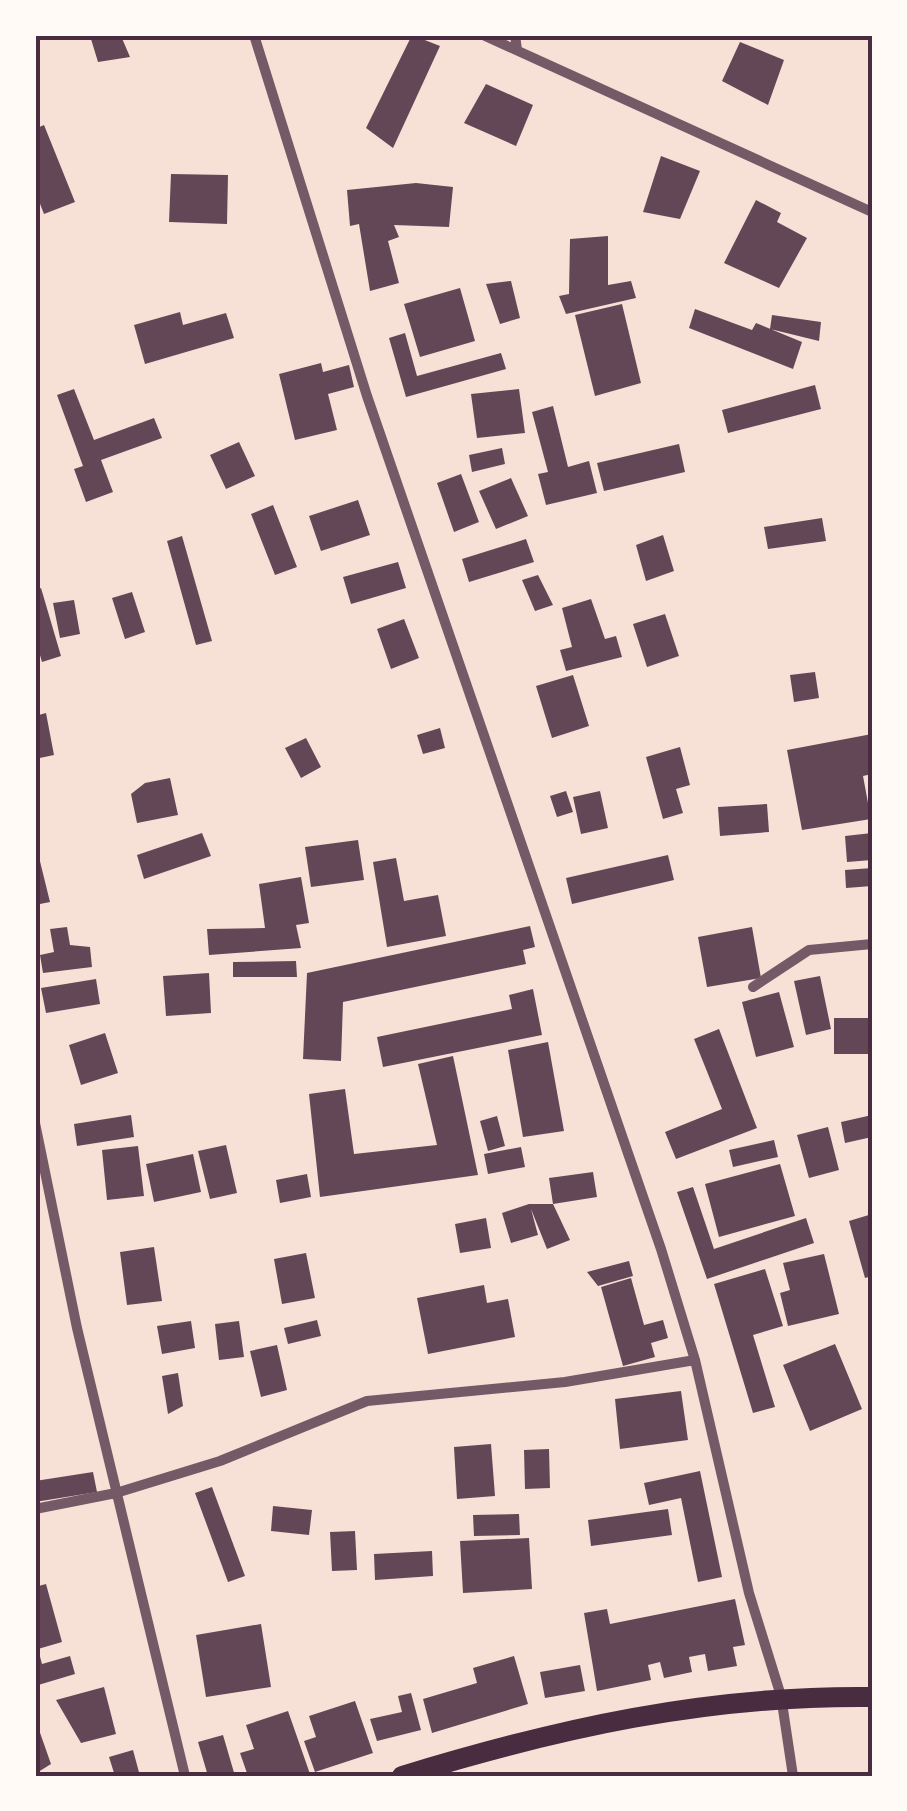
<svg xmlns="http://www.w3.org/2000/svg" width="907" height="1811" font-family="Inter,sans-serif">
<style>
.building{fill:#644757}
.lines{fill:none;stroke-linecap:round;stroke-linejoin:round}
.minor{stroke:#755966;stroke-width:10}
.secondary{stroke:#4a2c40;stroke-width:20}
.neatline{fill:none;stroke:#4a2c40;stroke-width:4}
</style>
<rect width="100%" height="100%" fill="#f7e1d7"/>
<!-- building -->
<path class="building" d="M412 35 440 46 393 148 366 128Z
M121 36 130 57 98 62 91 39Z
M740 42 784 60 768 105 722 81Z
M486 84 533 105 516 146 464 123Z
M44 125 75 202 44 214 35 191V129Z
M661 156 700 171 680 219 643 212Z
M171 174 228 175 227 224 169 222Z
M416 183 453 187 449 227 394 225 399 237 388 241 399 283 370 291 359 224 350 226 347 190Z
M756 200 781 213 777 222 807 238 779 288 724 263Z
M608 236V285L631 281 636 298 566 314 559 296 569 294 570 239Z
M511 281 520 318 500 324 486 284Z
M460 288 475 341 420 357 404 304Z
M622 304 641 383 595 396 575 315Z
M695 309 752 330 756 323 802 342 793 369 689 328Z
M180 312 183 325 226 313 234 338 145 364 134 325Z
M772 315 821 322 819 341 770 329Z
M405 333 417 376 501 353 506 369 406 397 389 338Z
M321 363 323 372 349 365 354 387 328 394 337 430 295 440 279 374Z
M815 385 821 409 728 433 722 410Z
M74 389 94 440 154 418 162 438 101 460 113 492 86 502 74 469 83 466 57 395Z
M519 389 525 433 477 438 471 394Z
M553 406 568 467 589 461 597 493 546 505 538 474 548 472 532 412Z
M239 442 255 476 226 489 210 455Z
M679 444 685 472 604 491 597 463Z
M502 448 505 464 472 472 469 455Z
M461 474 479 522 454 532 437 483Z
M511 478 528 516 496 529 479 491Z
M358 500 370 535 321 551 309 516Z
M273 505 297 567 275 575 251 514Z
M822 518 826 541 768 549 764 527Z
M663 535 674 571 646 581 636 545Z
M182 536 212 641 196 645 167 541Z
M526 539 534 562 469 582 462 559Z
M398 562 406 588 351 604 343 577Z
M538 575 553 605 535 611 522 580Z
M41 588 61 656 42 662 35 638V590Z
M132 592 145 632 125 639 112 598Z
M591 599 605 639 616 636 622 657 566 671 560 650 572 647 562 608Z
M74 600 80 634 60 638 53 603Z
M665 614 679 656 647 667 633 624Z
M404 619 419 658 391 669 377 629Z
M815 672 819 698 794 702 790 675Z
M573 675 589 726 552 738 536 686Z
M46 713 54 755 35 759V716Z
M440 728 445 748 423 754 417 735Z
M872 734V774L863 776 871 819 802 830 787 750Z
M306 738 321 767 301 778 285 748Z
M680 747 690 785 676 789 683 813 663 819 646 757Z
M170 778 178 815 137 823 131 794 145 783Z
M566 791 573 812 557 817 550 796Z
M600 791 608 828 581 834 573 797Z
M767 804 769 832 720 836 718 807Z
M202 833 211 856 144 879 137 855Z
M872 833V860L847 862 845 836Z
M358 840 364 880 311 887 305 847Z
M35 841 50 902 35 905Z
M668 855 674 880 572 904 566 878Z
M396 858 404 901 438 895 446 936 387 947 373 862Z
M872 868V886L846 888 845 870Z
M301 877 309 923 296 925 301 948 209 955 207 929 265 928 259 884Z
M530 926 535 947 523 950 526 964 343 1002 341 1061 303 1059 307 973Z
M67 927 70 945 90 947 92 967 43 973 40 955 54 952 50 929Z
M752 927 761 978 707 987 698 937Z
M296 961 297 977H233V962Z
M209 973 211 1013 166 1016 163 976Z
M820 976 831 1029 806 1035 794 981Z
M96 979 100 1004 46 1013 41 988Z
M533 989 542 1035 383 1067 377 1037 512 1009 509 995Z
M779 992 794 1047 756 1057 742 1002Z
M834 1018H872V1054H834Z
M719 1029 757 1128 676 1159 665 1132 722 1109 694 1039Z
M105 1033 118 1073 81 1085 69 1045Z
M548 1042 564 1131 523 1137 508 1050Z
M453 1056 478 1175 320 1197 309 1094 345 1089 354 1154 437 1145 418 1064Z
M131 1115 134 1137 77 1146 74 1124Z
M872 1115V1137L845 1143 841 1122Z
M497 1116 505 1146 488 1151 480 1121Z
M828 1127 839 1170 809 1178 797 1135Z
M774 1140 778 1157 733 1167 729 1150Z
M226 1145 237 1193 210 1199 198 1151Z
M138 1146 144 1196 107 1200 102 1150Z
M521 1147 525 1167 488 1174 484 1154Z
M193 1154 201 1192 154 1202 146 1164Z
M780 1164 795 1216 719 1237 705 1184Z
M593 1172 597 1197 553 1204 549 1178Z
M307 1174 311 1197 280 1203 276 1180Z
M693 1187 714 1249 806 1218 814 1243 707 1279 677 1192Z
M529 1204H553L570 1240 547 1249 531 1209 538 1235 511 1243 502 1213Z
M872 1214V1276L865 1278 849 1221Z
M486 1218 491 1248 460 1253 455 1224Z
M154 1247 162 1301 127 1305 120 1252Z
M306 1253 315 1298 282 1304 274 1259Z
M824 1254 839 1314 788 1326 780 1293 790 1290 783 1263Z
M629 1261 633 1276 598 1286 587 1272Z
M765 1269 783 1326 753 1335 775 1407 753 1413 714 1284Z
M631 1278 644 1325 663 1320 668 1338 651 1343 655 1357 623 1366 601 1287Z
M484 1285 487 1303 508 1299 515 1337 428 1354 417 1298Z
M317 1320 321 1336 288 1344 284 1328Z
M191 1321 195 1348 162 1354 157 1326Z
M239 1321 244 1357 219 1360 215 1324Z
M835 1344 862 1409 810 1431 783 1365Z
M277 1345 287 1390 261 1397 250 1351Z
M178 1373 183 1406 168 1414 162 1376Z
M681 1391 688 1440 620 1449 615 1399Z
M491 1444 495 1496 457 1499 454 1447Z
M549 1449 550 1488 525 1489 524 1450Z
M700 1471 722 1577 698 1582 681 1498 649 1505 644 1483Z
M93 1472 97 1492 35 1502V1481Z
M212 1487 245 1576 228 1582 195 1493Z
M273 1506 312 1510 309 1535 271 1531Z
M668 1509 672 1535 591 1546 588 1520Z
M519 1514 520 1535 474 1536 473 1515Z
M355 1531 357 1570 332 1571 330 1532Z
M529 1538 532 1589 463 1593 460 1541Z
M432 1551 433 1576 375 1580 374 1554Z
M46 1584 62 1642 38 1649 42 1664 70 1656 75 1674 35 1686V1587Z
M735 1599 745 1645 733 1647 737 1666 708 1671 705 1654 689 1657 692 1672 664 1678 660 1662 648 1665 651 1680 597 1691 584 1613 607 1609 610 1624Z
M261 1624 271 1687 206 1697 196 1635Z
M514 1656 528 1704 432 1733 423 1699 477 1683 473 1668Z
M580 1665 585 1691 545 1698 540 1672Z
M104 1687 116 1734 81 1743 56 1700Z
M411 1693 421 1730 377 1741 370 1719 402 1712 398 1696Z
M355 1701 373 1753 315 1772 304 1741 316 1737 309 1716Z
M288 1711 310 1774 248 1776 240 1753 254 1749 246 1725Z
M38 1727 51 1764 35 1774V1728Z
M223 1735 235 1776H208L198 1742Z
M133 1750 140 1776H115L109 1757Z"/>
<g class="lines">
<!-- minor -->
<path class="minor" d="M254 35 367 396 661 1249 695 1360 749 1593 781 1696 793 1776
M483 35 872 212
M515 35 517 50
M753 987 809 950 872 944
M35 1123 77 1328 185 1776
M35 1509 116 1493 220 1461 367 1401 565 1382 695 1360"/>
<!-- secondary -->
<path class="secondary" d="M402 1776C559 1728 707 1695 872 1697"/>
</g>
<!-- border -->
<rect width="907" height="1811" fill="none" stroke="#fffaf5" stroke-width="75"/>
<rect x="38" y="38" width="832" height="1736" class="neatline"/>
</svg>
